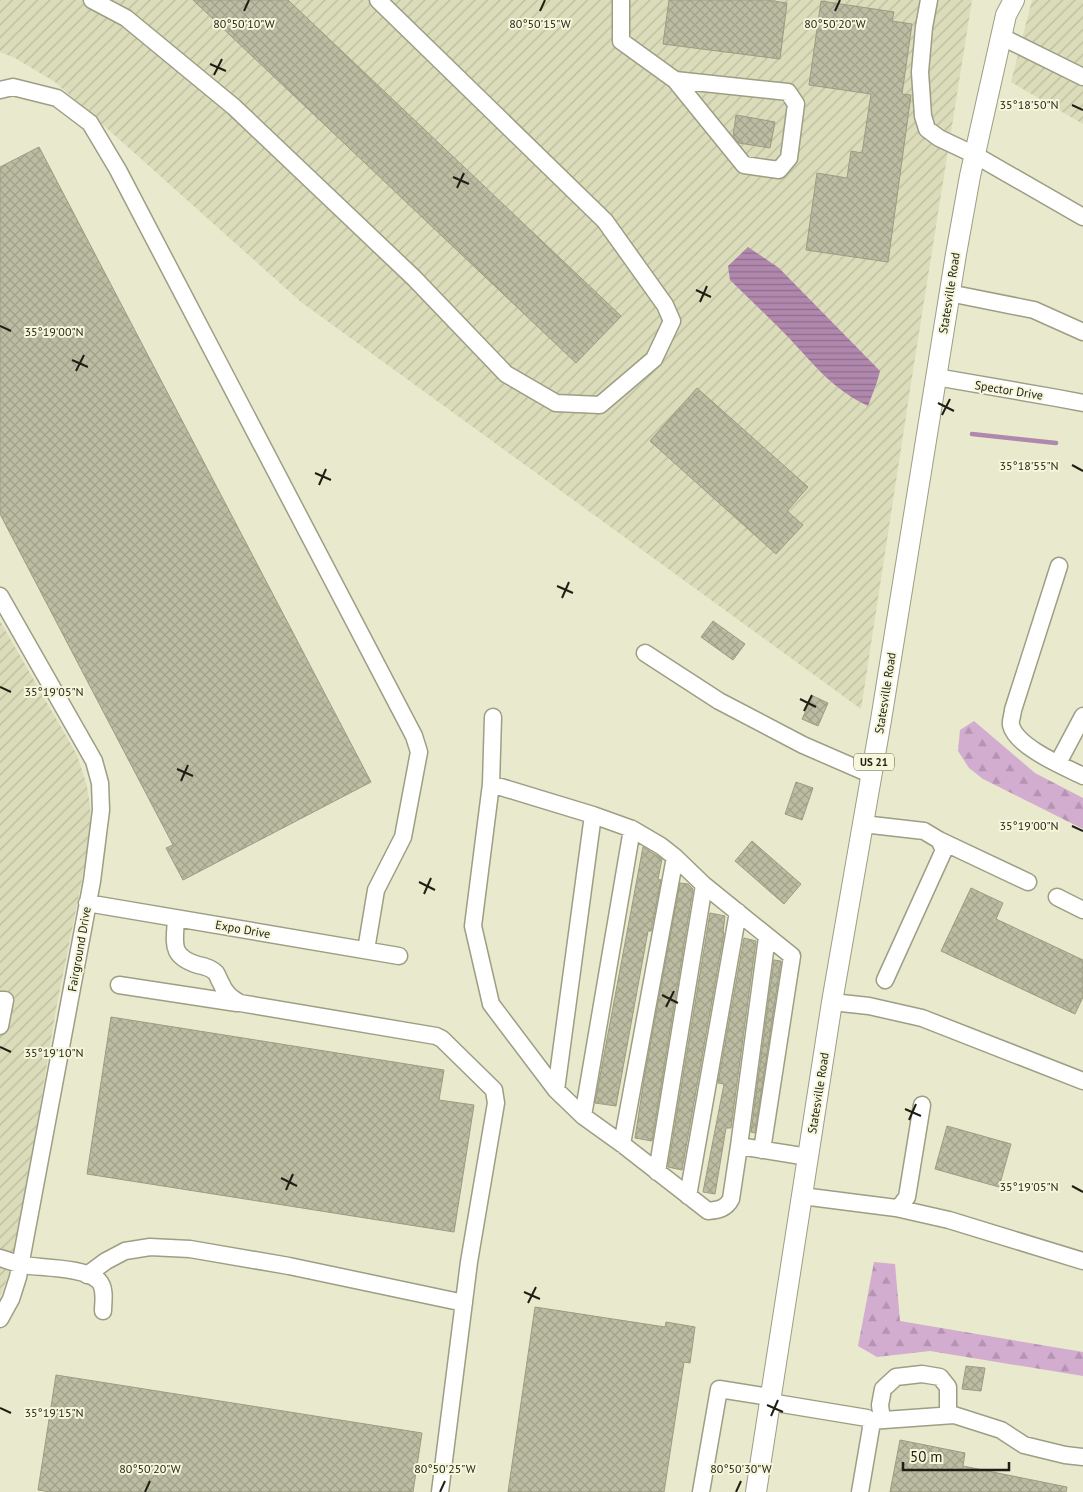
<svg xmlns="http://www.w3.org/2000/svg" width="1083" height="1492" font-family="'PT Sans',sans-serif">
<style>
.industrial{fill:url(#industrial-furrows)}
.forest{fill:url(#forest-firs)}
.water{fill:url(#water-rules)}
.lines{fill:none;stroke-linecap:round;stroke-linejoin:round}
.stream{stroke:#b087ad;stroke-width:4.5}
.building{fill:url(#building-cross-hatch);stroke:#9b9c81}
.minor-casing{stroke:#9d9e84;stroke-width:19}
.major-casing{stroke:#9d9e84;stroke-width:22}
.minor{stroke:#fff;stroke-width:16}
.major{stroke:#fff;stroke-width:20}
.ticks{fill:none;stroke:#1e1f14;stroke-width:2}
.labels{text-anchor:middle;dominant-baseline:central;stroke-width:4;stroke-linejoin:round;paint-order:stroke}
.shield{fill:#f5f6da;stroke:#5e604f;stroke-width:1}
.shield-label{font-size:11px;font-weight:bold;fill:#1e1f14}
.street-label{font-size:12px;fill:#1e1f14;stroke:#f5f6da}
.ticks-label{font-size:12px;text-anchor:middle;fill:#1e1f14;stroke:#f5f6da;stroke-width:4;stroke-linejoin:round;paint-order:stroke}
</style>
<defs>
<pattern id="industrial-furrows" width="10" height="10" patternUnits="userSpaceOnUse" patternTransform="scale(1.25)"><rect width="10" height="10" fill="#dbdcba"/><path d="M-1 1l2-2M0 10L10 0M9 11l2-2" fill="none" stroke="#bcbc9f"/></pattern>
<pattern id="forest-firs" width="22" height="20" patternUnits="userSpaceOnUse" patternTransform="scale(1.25)"><rect width="22" height="20" fill="#d2add0"/><path d="M5 1l3.5 6h-7zM16 11l3.5 6h-7z" fill="#b494b2"/></pattern>
<pattern id="water-rules" width="6" height="5" patternUnits="userSpaceOnUse" patternTransform="scale(1.25)"><rect width="6" height="5" fill="#b087ad"/><path d="M0 2.5h6" fill="none" stroke="#8f6e8c"/></pattern>
<pattern id="building-cross-hatch" width="8" height="8" patternUnits="userSpaceOnUse" patternTransform="scale(1.25)"><rect width="8" height="8" fill="#bbbca1"/><path d="M0 0l8 8M0 8l8-8" fill="none" stroke="#a0a18a"/></pattern>
</defs>
<rect width="100%" height="100%" fill="#e8e9cd"/>
<!-- industrial -->
<path class="industrial" d="M0 0H972L914 364 861 709 301 302 55 82 15 58 0 52Z
M1032 0H1083V124L1011 82Z
M0 621 77 755 87 786 90 806 91 827 88 849 56 1009 17 1247 12 1266 0 1297Z"/>
<!-- forest -->
<path class="forest" d="M974 721 1035 773 1083 798V829L983 779 969 768 958 751 960 730Z
M874 1262 895 1264 900 1321 1083 1352V1376L930 1351 877 1357 858 1346Z"/>
<!-- water -->
<path class="water" d="M748 247 779 268 880 371 877 382 868 406C833 389 816 367 790 339 771 319 750 300 730 280L728 266Z"/>
<g class="lines">
<!-- stream -->
<path class="stream" d="M972 434 1056 443"/>
</g>
<!-- building -->
<path class="building" d="M193 0H288L621 316 576 363Z
M669 0H767L787 3 780 59 663 44Z
M821 1 894 12 892 21 912 24 902 94 911 95 888 262 806 250 817 173 847 178 851 151 862 153 871 94 809 85Z
M736 115 775 122 770 148 739 143 733 136Z
M39 147 371 782 183 880 166 848 173 845 0 514V167Z
M697 388 808 487 787 511 803 525 776 554 650 441Z
M713 621 745 644 733 660 701 637Z
M813 696 828 703 818 726 802 719Z
M796 782 813 788 802 820 785 814Z
M752 841 801 884 784 904 735 861Z
M643 847 662 859 658 879 661 880 651 931H648L616 1106 595 1103Z
M680 883 688 884 693 889 652 1141 635 1138 644 1079Z
M971 888 1003 903 996 919 1083 960V997L1075 1014 941 951Z
M710 913 725 916 723 932 724 933 682 1170 668 1167Z
M744 938 756 941 731 1128H726L715 1194 703 1192 724 1084 718 1083Z
M774 960 781 961 755 1133 751 1132Z
M111 1017 444 1070 439 1100 474 1105 454 1232 87 1174Z
M947 1126 1011 1144 999 1187 935 1169Z
M535 1307 665 1327 666 1322 695 1327 690 1363 684 1362 664 1492H508Z
M966 1366 985 1368 981 1391 962 1389Z
M56 1375 422 1433 413 1492H50L38 1490Z
M900 1440 965 1453 963 1466 1067 1487 1066 1492H890Z"/>
<g class="lines">
<!-- minor casing -->
<g class="minor-casing">
<path id="minor" d="M92 0 126 18 234 107 414 278 506 374 556 403 600 405 654 359 672 321 665 305 605 221 378 0
M621 0V41L675 80 744 165 779 170 789 158 796 104 788 92 675 80
M929 0 924 27 920 72 923 116 927 129 939 138 975 155 1083 217
M1002 37 1083 77
M0 90 13 87 57 98 90 123 118 170 414 736 419 752 403 837 376 890 366 950
M949 293 1034 310 1083 332
M936 377 1057 398 1083 403
M1059 566 1013 710C1013 714 1010 721 1011 725 1016 747 1065 767 1083 776
M0 596 94 761 100 783 101 810 92 881 18 1277 11 1299 0 1319
M645 653 719 701 803 745 872 775
M493 717 491 784 473 926 491 1004 556 1090 583 1116 622 1144 708 1211C718 1210 726 1209 731 1199L739 1146 808 1157
M1058 763 1083 716
M491 784 593 815 556 1090
M593 815 632 829
M863 824 924 831 939 840 1028 882
M1057 897 1083 910
M87 903 399 956
M176 918C175 943 169 956 198 965 204 966 211 968 216 973 218 976 219 980 221 983 225 993 231 998 240 1003L436 1036 442 1039 494 1090 496 1103 469 1262 440 1492
M885 980 944 850 939 840
M119 985 237 1003
M0 1000H5L0 1026
M832 1002 869 1006 922 1018 1083 1081
M583 1116 632 829 661 846 675 857 704 885 792 956 762 1150
M622 1144 675 857
M739 1146 767 937
M657 1172 704 885
M688 1196 738 912
M802 1196 896 1208 901 1205 907 1197 922 1105
M896 1208 949 1220 1083 1261
M0 1258C7 1260 15 1263 23 1265 41 1268 85 1267 99 1281 106 1289 103 1302 103 1311
M87 1275 106 1261 125 1251 150 1247 190 1249 289 1266 464 1303
M770 1402 867 1418 870 1421 871 1428 860 1492
M882 1420 880 1405 883 1389 896 1377 922 1374 940 1377 948 1387V1415
M870 1421 954 1415 1001 1430 1024 1445 1065 1455 1083 1457
M701 1492 719 1389 770 1397"/>
</g>
<!-- major casing -->
<g class="major-casing">
<path id="major" d="M756 1492 832 1002 881 720 956 254 970 176 1006 15 1014 0"/>
</g>
<!-- minor -->
<use href="#minor" class="minor"/>
<!-- major -->
<use href="#major" class="major"/>
</g>
<!-- ticks -->
<path class="ticks" d="M244 11 249 0M540 11 545 0M835 11 840 0M210 64 226 71M214 75 222 59M1072 105 1083 110M453 177 469 184M457 188 464 173M696 290 711 297M700 302 707 286M0 326 11 331M72 360 88 367M76 371 84 355M938 403 954 411M942 415 950 399M1072 465 1083 471M315 473 331 480M319 485 326 469M557 586 573 593M562 598 569 582M0 687 11 692M800 699 816 707M804 711 812 695M177 769 193 776M181 781 188 765M1072 826 1083 831M419 882 435 890M424 894 431 878M662 995 678 1003M666 1007 674 991M0 1047 11 1052M905 1109 921 1116M909 1120 916 1104M281 1178 297 1186M1072 1186 1083 1192M286 1190 293 1174M524 1292 540 1299M528 1303 536 1287M767 1405 783 1412M0 1408 11 1413M771 1416 778 1400M145 1492 150 1481M440 1492 445 1481M736 1492 741 1481"/>
<g class="labels">
<!-- shield labels -->
<rect class="shield" x="854" y="753.5" width="40" height="17" rx="4"/>
<g class="shield-label">
<text x="874" y="762">US 21</text>
</g>
<!-- street labels -->
<g class="street-label">
<text transform="translate(949 293) rotate(-81)">Statesville Road</text>
<text transform="translate(1009 390) rotate(9)">Spector Drive</text>
<text transform="translate(885 693) rotate(-81)">Statesville Road</text>
<text transform="translate(243 929) rotate(10)">Expo Drive</text>
<text transform="translate(79 949) rotate(-80)">Fairground Drive</text>
<text transform="translate(818 1093) rotate(-81)">Statesville Road</text>
</g>
</g>
<g class="ticks-label">
<text x="244" y="28">80°50'10"W</text>
<text x="540" y="28">80°50'15"W</text>
<text x="835" y="28">80°50'20"W</text>
<text x="1029" y="109">35°18'50"N</text>
<text x="54" y="336">35°19'00"N</text>
<text x="1029" y="470">35°18'55"N</text>
<text x="54" y="696">35°19'05"N</text>
<text x="1029" y="830">35°19'00"N</text>
<text x="54" y="1057">35°19'10"N</text>
<text x="1029" y="1191">35°19'05"N</text>
<text x="54" y="1417">35°19'15"N</text>
<text x="150" y="1473">80°50'20"W</text>
<text x="445" y="1473">80°50'25"W</text>
<text x="741" y="1473">80°50'30"W</text>
</g>
<!-- scale -->
<path d="M903 1462v8h106v-8" fill="none" stroke="#1e1f14" stroke-width="2.5"/>
<text x="910" y="1462" font-size="15" fill="#1e1f14" stroke="#f5f6da" stroke-width="4" paint-order="stroke">50 m</text>
</svg>
